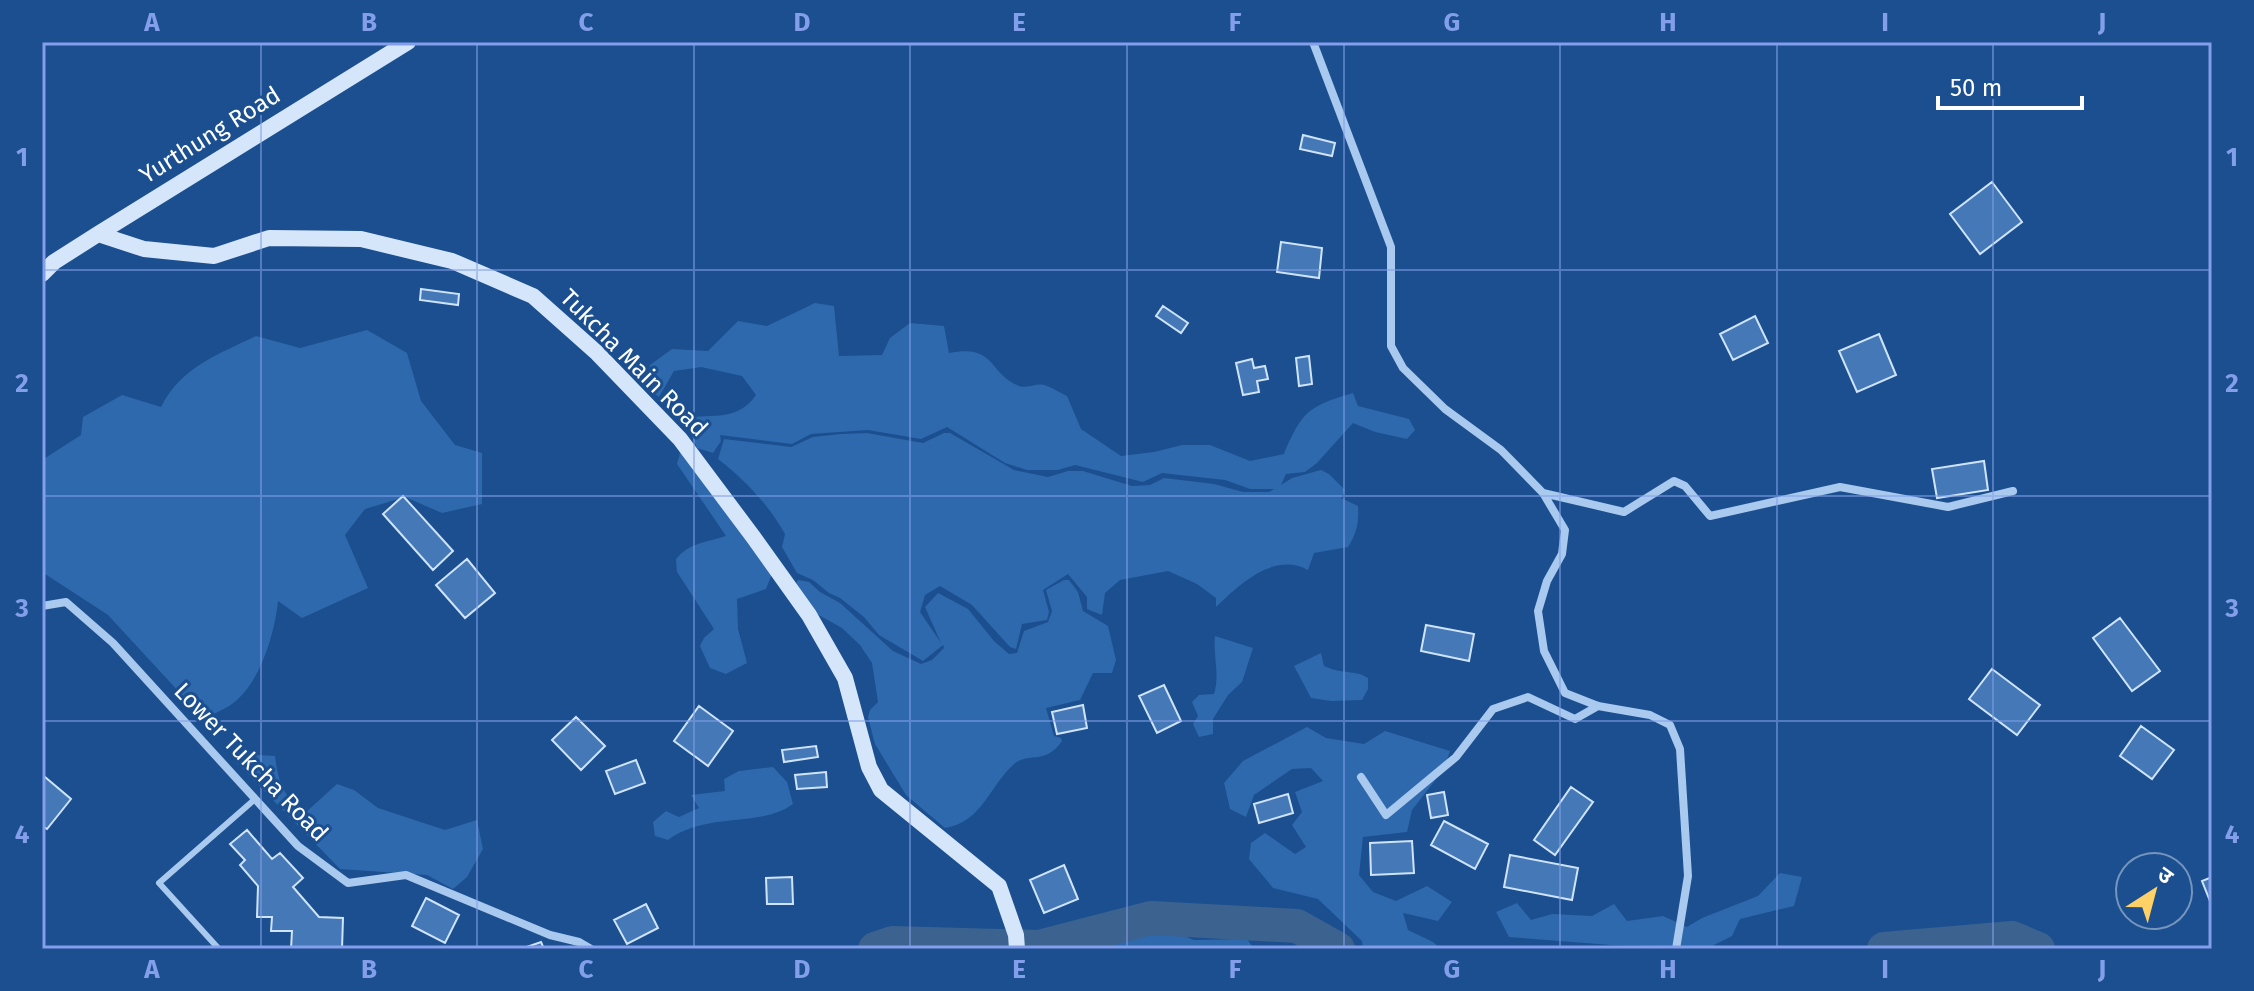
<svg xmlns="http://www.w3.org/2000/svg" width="2254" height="991" font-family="'Fira Sans','Noto Sans Devanagari',sans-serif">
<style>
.green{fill:#2e69ad}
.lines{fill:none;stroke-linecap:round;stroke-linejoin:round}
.river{stroke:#3c6290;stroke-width:34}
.building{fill:#4478b7;stroke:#cfe3fa;stroke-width:2}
.lane{stroke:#a9c9ee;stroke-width:6}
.street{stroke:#a9c9ee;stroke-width:8}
.secondary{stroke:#d6e6fa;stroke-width:16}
.grid{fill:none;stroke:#839eea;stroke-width:2;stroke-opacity:0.55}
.labels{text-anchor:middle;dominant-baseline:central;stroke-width:6;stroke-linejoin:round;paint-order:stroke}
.street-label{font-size:24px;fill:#fff;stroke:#1b4f8f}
.neatline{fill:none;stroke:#839eea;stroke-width:3}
.grid-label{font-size:26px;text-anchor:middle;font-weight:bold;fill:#839eea}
</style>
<rect width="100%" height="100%" fill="#1b4f8f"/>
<!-- green -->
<path class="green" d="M815 303 834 306 839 356 882 355 890 338 910 323 944 326 949 353C997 344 987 373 1019 386 1027 389 1036 383 1044 385 1052 387 1060 393 1067 396L1081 429 1121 456 1154 452 1182 445H1210L1250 461 1284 454C1302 411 1309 406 1353 393L1358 406 1409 419 1415 430 1407 439 1375 432 1353 423 1317 463 1305 472 1286 474 1281 485 1292 478 1321 470 1329 474 1345 490 1341 498 1358 506C1359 522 1357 533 1348 547L1314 553 1308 570C1274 551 1239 585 1216 607V598L1197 584 1168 571 1120 580 1105 593 1102 615 1087 609V597L1068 574 1043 590 1049 612 1047 620 1022 624 1016 649 1010 647 972 605 940 586 925 595 920 612 941 643 925 607 938 593 968 609 994 641 1009 654 1017 653 1024 631 1048 622 1052 611 1046 590 1064 580H1069L1078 592 1083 611 1108 626 1116 660 1112 673H1093L1080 700 1046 708 1054 736 1061 738 1062 741C1045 766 1028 751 1013 765 989 787 982 822 945 828L906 795 875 744 868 717 870 710 878 702 872 663 860 645 842 628 817 614 795 585 798 580 809 582 820 592 840 603 893 651 921 664 932 660 944 648 943 645 923 661 879 635 864 617 840 598 829 593 813 580 797 573 782 547 785 534C768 504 745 480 718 459L724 439 791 447 813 437 841 434 867 433 923 443 944 433H950L1014 470 1048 477 1068 471H1083L1132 486 1150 485 1164 478 1214 484 1243 492H1269L1274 489H1250L1225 480 1162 473 1143 482 1075 465 1058 470H1027L1005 463 947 427 921 439 868 430 811 434 792 444 720 435 721 441 713 453 697 448 688 427 692 417C719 415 739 419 756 395L742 376 701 367 674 371 659 397 647 388 650 365 672 349 708 351 738 321 767 326Z
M367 330 407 353 421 401 455 445 482 453V504L442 513 405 497 365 509 345 535 368 588 302 618 278 601C275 632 261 679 237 700 229 708 214 713 204 719L108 615 42 572V460L81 435 83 417 122 395 161 407C181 367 217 355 256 336L300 348Z
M680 453 689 458 772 574 766 589 737 599 738 629 747 663 726 674 710 668 700 646 704 638 714 629 677 572 676 559C689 543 707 542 726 536L677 464Z
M1215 636 1253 648 1242 682 1228 695 1213 719V734L1199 737 1193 724 1198 716 1192 702 1199 695 1214 694C1220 675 1213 656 1215 636Z
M1321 653 1324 666C1340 674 1357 670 1368 678V689L1362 700 1331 701 1311 698 1294 666Z
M1307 727 1326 738 1364 744 1385 731 1450 751 1444 769 1412 810 1407 832 1363 837 1359 875 1373 892 1396 901 1427 886 1452 902 1438 921 1403 913 1408 930 1433 942 1441 949H1363L1362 941 1318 899 1273 888 1249 859 1251 843 1265 833 1295 854 1306 847 1292 825 1302 812 1295 792 1323 781 1311 768 1292 769 1254 795 1246 817 1230 809 1224 783 1243 761Z
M244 754 275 756C279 784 282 794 305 813L337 784 354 790 378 808 445 830 477 820 483 849 467 877 453 889 427 875 340 869 236 762Z
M773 767 787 782 793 804C761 828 707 811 668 840L655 836 653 822 666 811 679 817 699 808 691 795 725 791 724 779 739 771Z
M1780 873 1802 877 1794 906 1740 919 1732 936 1710 947 1611 945 1509 937 1496 912 1517 903 1531 920 1552 914 1592 916 1614 904 1627 921 1663 916 1687 927 1702 918 1758 896Z
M1167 929 1194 940 1247 939 1254 949H1061L1112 936Z"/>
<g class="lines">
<!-- river -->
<path class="river" d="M875 949 893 943 1039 947 1151 918 1297 926 1338 949
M1884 949 2012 938 2038 949"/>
</g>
<!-- building -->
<path class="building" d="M1303 135 1335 143 1332 156 1300 149Z
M1992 182 2022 222 1980 254 1950 214Z
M1281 242 1322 248 1319 278 1277 272Z
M421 289 459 294 458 305 420 300Z
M1163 306 1188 323 1181 333 1156 316Z
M1755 316 1768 343 1733 360 1720 334Z
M1879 334 1896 375 1857 392 1839 351Z
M1309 356 1312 384 1299 386 1296 358Z
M1252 359 1254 368 1265 366 1268 379 1257 381 1259 392 1243 395 1236 363Z
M1984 461 1988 490 1937 498 1932 469Z
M403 496 453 551 433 570 383 514Z
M467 559 495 593 465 618 436 585Z
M2120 618 2160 671 2132 691 2093 638Z
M1426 625 1474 634 1469 661 1421 651Z
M1992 669 2040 705 2017 735 1969 699Z
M1164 685 1181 721 1157 733 1139 696Z
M1083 705 1087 728 1057 734 1052 712Z
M699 706 733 731 708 766 674 741Z
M576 717 605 746 581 770 552 740Z
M2141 726 2174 750 2152 779 2120 756Z
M816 746 818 757 784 762 782 750Z
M636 760 645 783 615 794 606 771Z
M826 772 827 787 797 789 795 775Z
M45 777 71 799 47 829 42 826V781Z
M1571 787 1593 802 1555 855 1534 840Z
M1444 792 1448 815 1431 818 1427 795Z
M1288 794 1293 813 1259 823 1254 804Z
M1444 821 1488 844 1475 869 1431 845Z
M247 830 272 859 280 853 303 878 293 887 319 917 343 918 342 949H291L292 931H271L272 917H257L258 886 240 865 245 860 230 844Z
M1412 841 1414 873 1371 875 1370 843Z
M1510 855 1578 868 1572 900 1504 887Z
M1064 865 1078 899 1044 913 1030 880Z
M792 877 793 904H767L766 878Z
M2212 877V906L2202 881Z
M426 898 459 915 445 943 412 926Z
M646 904 658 928 627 944 614 920Z
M541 942 544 949H521Z"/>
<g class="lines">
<!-- lane -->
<path class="lane" d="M219 949 159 883 254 800"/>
<!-- street -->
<path class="street" d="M1313 42 1391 247V346L1403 368 1445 409 1501 450 1543 493 1565 530 1562 554 1547 581 1538 611 1544 651 1565 693 1598 706 1650 715 1670 725 1680 749 1688 876 1676 949
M1543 493 1624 512 1674 481 1685 486 1710 516 1840 487 1948 507 2013 491
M42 606 66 602 113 643 298 846 348 883 406 875 550 935 579 942 591 949
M1361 777 1386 815 1456 757 1493 709 1528 697 1575 719 1598 706"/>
<!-- secondary -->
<path class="secondary" d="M98 234 144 249 214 256 269 238 361 239 452 261 533 296 596 352 680 439 754 538 809 615 845 678 869 767 881 790 999 886 1016 935 1017 949
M42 274 54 262 98 234 408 42"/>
</g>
<!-- grid -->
<path class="grid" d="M261 42V949M477 42V949M694 42V949M910 42V949M1127 42V949M1344 42V949M1560 42V949M1777 42V949M1993 42V949M42 270H2212M42 496H2212M42 721H2212"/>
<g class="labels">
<!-- street labels -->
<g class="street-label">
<text transform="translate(210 135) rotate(-32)">Yurthung Road</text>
<text transform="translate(634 363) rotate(45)">Tukcha Main Road</text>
<text transform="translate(251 762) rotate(46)">Lower Tukcha Road</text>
</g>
</g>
<!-- border -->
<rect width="2254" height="991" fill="none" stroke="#1b4f8f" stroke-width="88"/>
<!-- north arrow -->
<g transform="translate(2154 891) rotate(36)"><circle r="38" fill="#1b4f8f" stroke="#7695bc" stroke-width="2"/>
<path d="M0-6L14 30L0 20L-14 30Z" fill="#ffd166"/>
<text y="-12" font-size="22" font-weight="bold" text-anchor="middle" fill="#ffffff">उ</text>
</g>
<!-- scale -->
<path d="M1938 96v12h144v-12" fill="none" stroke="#ffffff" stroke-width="4"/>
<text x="1950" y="96" font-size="24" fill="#ffffff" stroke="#1b4f8f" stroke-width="6" paint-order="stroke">50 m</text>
<rect x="44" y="44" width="2166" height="903" class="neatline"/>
<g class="grid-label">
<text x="152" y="31">A</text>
<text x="369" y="31">B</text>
<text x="586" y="31">C</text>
<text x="802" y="31">D</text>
<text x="1019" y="31">E</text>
<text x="1235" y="31">F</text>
<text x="1452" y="31">G</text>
<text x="1668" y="31">H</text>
<text x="1885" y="31">I</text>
<text x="2102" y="31">J</text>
<text x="22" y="166">1</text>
<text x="2232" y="166">1</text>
<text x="22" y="392">2</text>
<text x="2232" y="392">2</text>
<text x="22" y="617">3</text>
<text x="2232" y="617">3</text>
<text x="22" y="843">4</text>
<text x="2232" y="843">4</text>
<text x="152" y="978">A</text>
<text x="369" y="978">B</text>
<text x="586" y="978">C</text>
<text x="802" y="978">D</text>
<text x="1019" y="978">E</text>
<text x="1235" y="978">F</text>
<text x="1452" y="978">G</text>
<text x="1668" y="978">H</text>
<text x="1885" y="978">I</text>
<text x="2102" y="978">J</text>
</g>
</svg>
